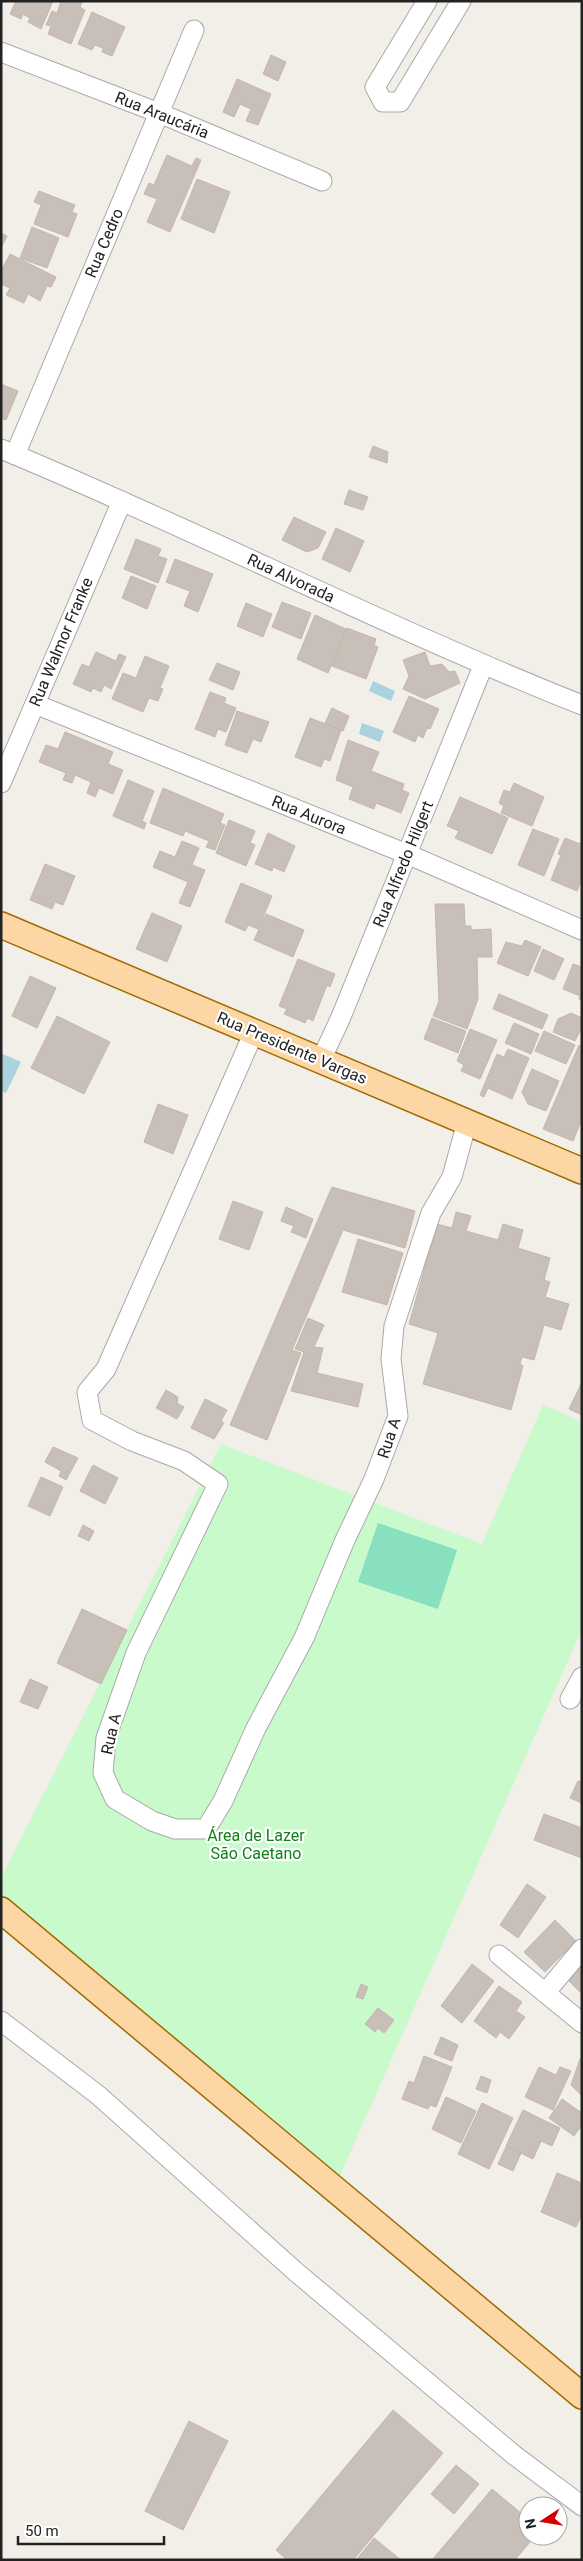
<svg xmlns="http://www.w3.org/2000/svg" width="583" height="2561" font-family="Roboto,sans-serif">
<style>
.park{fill:#c8facc}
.pitch{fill:#88e0be}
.water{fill:#aad3df}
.building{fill:#c7bfb8;stroke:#c4b6ab}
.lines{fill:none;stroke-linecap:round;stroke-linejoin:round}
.minor-casing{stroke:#a9a9a9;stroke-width:21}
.major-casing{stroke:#a06b00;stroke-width:28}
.minor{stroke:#fff;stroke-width:19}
.major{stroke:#fcd6a4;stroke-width:25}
.labels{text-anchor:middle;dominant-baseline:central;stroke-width:4.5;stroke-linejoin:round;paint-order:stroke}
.street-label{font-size:16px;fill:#222;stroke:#fff}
.park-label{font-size:16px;fill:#0c8416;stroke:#fff}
</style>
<rect width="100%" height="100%" fill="#f2efe9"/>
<!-- park -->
<path class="park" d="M543 1405 582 1422V1629L334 2189 1 1910V1878L221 1444 482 1544Z"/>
<!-- pitch -->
<path class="pitch" d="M378 1523 457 1550 438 1609 358 1582Z"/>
<!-- water -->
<path class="water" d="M373 681 395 691 391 701 369 691Z
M362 723 384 731 380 742 359 734Z
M1 1053 21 1062 6 1093 1 1091Z"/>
<!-- building -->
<path class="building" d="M16 1H53L41 29 28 22 30 18 23 14 21 19 10 14Z
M61 1H82L80 7 85 10 71 44 48 34 51 26 46 25 52 11 57 13Z
M92 12 125 27 112 56 102 52 103 48 95 45 92 50 78 44Z
M271 55 286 62 278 81 263 74Z
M237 79 271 94 258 125 246 121 251 109 240 104 234 117 223 112Z
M167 155 192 166 196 158 201 160 170 232 147 222 157 199 144 194 149 183 154 185Z
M197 179 230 192 214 233 181 219Z
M39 191 75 205 72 212 77 214 68 237 34 224 41 205 34 202Z
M32 227 59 238 47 268 20 258Z
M1 233 7 236 1 248Z
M10 254 56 277 51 287 47 286 40 301 28 294 24 303 6 295 10 288 1 284V271Z
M1 384 18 391 6 420 1 418Z
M373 446 388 452 387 463 369 457Z
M349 490 368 497 363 510 344 504Z
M294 517 326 532 318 548 307 552 282 540Z
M336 528 364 541 350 572 322 559Z
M136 539 161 549 158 556 167 559 158 583 124 569Z
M175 559 213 574 198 612 184 606 190 591 166 582Z
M131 576 156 586 147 609 122 598Z
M282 602 311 613 301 639 272 627Z
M246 603 272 614 263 637 237 626Z
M315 615 346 629 328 673 297 659Z
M347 628 376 639 374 645 378 647 366 679 332 666Z
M96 652 116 661 119 654 126 657 111 689 104 685 101 692 93 688 91 692 73 684 82 664 89 667Z
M425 652 430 666 442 664 449 672 455 671 460 683 425 699 403 689 409 676 403 660Z
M145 656 169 666 160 688 163 689 158 701 149 698 143 712 112 699 123 673 136 678Z
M217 663 240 672 233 690 209 680Z
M210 692 226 698 224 703 236 708 226 732 218 729 215 737 195 729Z
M409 696 439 709 430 729 427 728 423 738 418 735 415 742 393 732Z
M332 708 349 716 343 731 325 723Z
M237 711 269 722 261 742 253 739 247 753 225 745Z
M310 718 341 730 330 761 324 759 321 767 295 757Z
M65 732 113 752 108 764 123 770 113 794 99 788 95 797 87 793 91 782 75 775 72 783 63 780 66 773 39 762 46 745 58 749Z
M348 740 379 752 371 771 404 784 402 790 409 793 401 813 376 803 374 809 349 799 353 787 336 780Z
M128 780 154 791 142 821 146 823 144 829 113 816Z
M514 783 544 797 532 826 501 813 504 806 499 803 504 790 510 792Z
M163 788 224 814 220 823 225 825 215 850 206 847 209 841 185 831 183 836 150 823Z
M460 797 508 818 492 854 455 838 459 831 447 826Z
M229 820 255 831 250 843 255 845 246 866 216 853Z
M533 829 559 839 544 876 518 865Z
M268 833 295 846 284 872 273 867 272 871 255 864Z
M565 838 580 844 582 840V879L577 891 551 880 561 855 558 854Z
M182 841 199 848 192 865 205 870 190 907 179 903 188 882 153 867 160 851 175 857Z
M45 864 75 876 63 905 55 902 52 909 30 900Z
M241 883 272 896 258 929 248 925 245 931 225 922Z
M435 904H464L465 926H471V930L491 929 492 957H477L478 999 467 1029 433 1016 439 1001Z
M152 913 182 926 167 962 136 949Z
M266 914 304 930 293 957 254 940Z
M525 940 541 947 528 976 497 963 506 942 522 946Z
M543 949 564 959 554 980 534 971Z
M298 959 335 974 330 987 327 985 313 1021 307 1018 305 1023 284 1014 287 1009 279 1006Z
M573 964 582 967V1000L579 999 580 996 563 989Z
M30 976 56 988 37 1028 12 1016Z
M499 994 548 1015 542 1029 493 1009Z
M571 1013 582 1018V1027L575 1041 553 1032 558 1019Z
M57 1016 110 1042 84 1094 31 1068Z
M432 1018 466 1031 458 1053 424 1039Z
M514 1023 539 1034 531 1054 505 1043Z
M470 1029 497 1040 480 1079 461 1071 464 1065 457 1061Z
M544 1031 575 1045 566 1064 535 1051Z
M579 1045 582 1047V1119L573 1141 543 1129Z
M508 1049 529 1058 512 1099 488 1088 484 1097 480 1095 497 1054 504 1057Z
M532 1069 559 1081 546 1111 528 1104 522 1092Z
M158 1104 188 1115 173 1154 144 1142Z
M332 1187 415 1211 405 1248 343 1230 292 1350 301 1353 267 1440 230 1425Z
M233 1201 263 1212 249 1250 219 1239Z
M286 1207 313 1219 306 1238 291 1232 294 1226 281 1221Z
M456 1212 471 1216 466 1231 498 1240 503 1224 523 1230 518 1248 550 1258 544 1280 550 1282 545 1297 569 1304 561 1330 544 1325 534 1360 522 1357 520 1364 523 1366 511 1410 423 1384 438 1333 409 1324 437 1224 452 1228Z
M358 1239 403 1253 387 1305 342 1292Z
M308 1318 324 1325 314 1347 323 1348 317 1373 363 1384 358 1407 291 1391 304 1352 295 1349Z
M582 1382V1415L569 1409Z
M166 1390 178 1397 177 1403 184 1407 177 1419 156 1408Z
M205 1399 227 1410 221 1421 224 1423 214 1439 191 1428Z
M53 1447 78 1458 66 1480 59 1476 61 1471 45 1462Z
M93 1465 118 1478 105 1504 80 1491Z
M41 1477 63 1487 50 1516 28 1506Z
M83 1525 94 1531 89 1541 78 1536Z
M82 1609 127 1630 101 1684 57 1663Z
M30 1679 48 1687 38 1709 20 1702Z
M578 1781 582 1782V1803L570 1798Z
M544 1814 582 1828V1858L534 1840Z
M527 1884 546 1897 518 1938 500 1925Z
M555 1920 576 1941 545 1972 524 1952Z
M582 1963V1994L567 1979Z
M472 1964 494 1981 462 2023 441 2006Z
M361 1984 368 1987 363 1999 356 1997Z
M499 1986 522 2002 516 2011 525 2017 509 2039 500 2032 496 2038 474 2021Z
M378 2008 394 2020 384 2033 378 2028 375 2032 365 2024Z
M441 2037 458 2045 452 2061 434 2054Z
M424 2056 452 2067 436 2107 430 2105 428 2109 402 2099 409 2081 414 2083Z
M580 2059 582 2060V2096L571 2085Z
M539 2067 556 2075 560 2067 571 2071 553 2110 525 2097Z
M481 2076 491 2080 487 2093 476 2089Z
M446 2097 476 2111 461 2143 432 2129Z
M562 2099 582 2113V2125L574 2136 549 2118Z
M482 2103 513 2118 489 2169 458 2154Z
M523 2110 560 2128 552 2146 541 2141 533 2159 506 2146Z
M506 2147 521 2153 513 2171 498 2164Z
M557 2173 582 2183V2214L576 2227 541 2212Z
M393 2410 443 2453 353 2560H287L276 2550Z
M189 2421 228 2441 183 2530 145 2511Z
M456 2465 479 2484 454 2514 431 2494Z
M492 2489 528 2519V2536H535L515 2560H432Z
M374 2538 401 2560H356Z"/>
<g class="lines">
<!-- minor casing -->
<g class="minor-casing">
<path id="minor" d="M427 1 375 87 383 102H400L461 1
M1 52 159 113 322 181
M1 449C197 530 385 627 582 705
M15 455 194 30
M35 704 407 854 582 930
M1 783 122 501
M254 1032 106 1369 87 1392 92 1420 132 1441 184 1461 218 1484 136 1653 106 1738 103 1773 115 1799 152 1821 175 1829H206L223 1801 256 1728 304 1638 345 1540 374 1479 398 1416 391 1359 394 1326 431 1213 452 1177 467 1122
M321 1060 341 1017 483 666
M570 1699 582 1677
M499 1955 582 2023
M545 1993 582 1949
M1 2021 98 2095 296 2272 514 2455 582 2506"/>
</g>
<!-- major casing -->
<g class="major-casing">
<path id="major" d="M1 925 582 1171
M1 1910 582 2396"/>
</g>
<!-- minor -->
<use href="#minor" class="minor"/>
<!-- major -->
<use href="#major" class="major"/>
</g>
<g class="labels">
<!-- street labels -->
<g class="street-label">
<text transform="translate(162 115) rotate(22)">Rua Araucária</text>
<text transform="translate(104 243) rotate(-67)">Rua Cedro</text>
<text transform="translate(291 578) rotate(25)">Rua Alvorada</text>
<text transform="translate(61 642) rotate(-67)">Rua Walmor Franke</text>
<text transform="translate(309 815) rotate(22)">Rua Aurora</text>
<text transform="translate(403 864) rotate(-68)">Rua Alfredo Hilgert</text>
<text transform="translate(292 1048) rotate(23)">Rua Presidente Vargas</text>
<text transform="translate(389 1438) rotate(-72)">Rua A</text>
<text transform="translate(111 1734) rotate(-77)">Rua A</text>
</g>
<!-- park labels -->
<g class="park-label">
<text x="256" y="1835">Área de Lazer<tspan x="256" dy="18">São Caetano</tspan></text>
</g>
</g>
<!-- border -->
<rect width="583" height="2561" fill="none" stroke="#222222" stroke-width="5"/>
<!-- north arrow -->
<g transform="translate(543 2521) rotate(258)"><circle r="24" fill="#ffffff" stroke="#a7a7a7"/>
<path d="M0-4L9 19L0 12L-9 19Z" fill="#d40000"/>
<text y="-8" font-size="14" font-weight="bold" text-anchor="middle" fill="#222222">N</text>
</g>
<!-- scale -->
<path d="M18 2536v8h146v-8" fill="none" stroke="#222222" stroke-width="2.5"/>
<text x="25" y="2536" font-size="15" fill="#222222" stroke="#ffffff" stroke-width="4" paint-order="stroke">50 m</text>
</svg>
